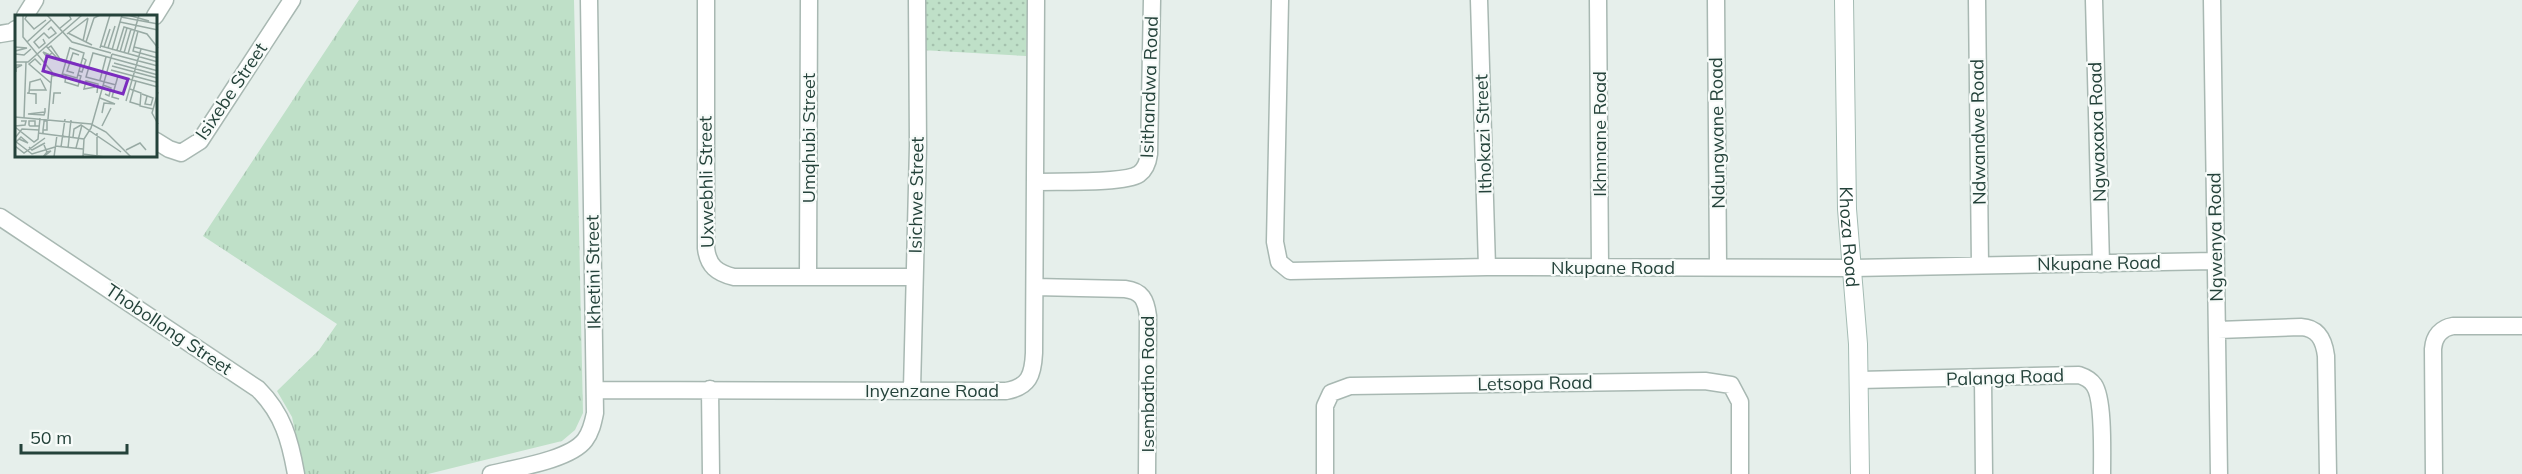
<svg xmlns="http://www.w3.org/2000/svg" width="2522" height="474" font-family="Mulish,sans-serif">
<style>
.grass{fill:url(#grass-tufts)}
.park{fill:url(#park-dots)}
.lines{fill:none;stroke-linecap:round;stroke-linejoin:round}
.street-casing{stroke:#a8b8b2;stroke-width:19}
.secondary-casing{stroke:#a4bbb3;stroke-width:20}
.street{stroke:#fff;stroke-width:16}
.secondary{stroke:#fff;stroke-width:18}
.labels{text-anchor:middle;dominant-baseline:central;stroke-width:4.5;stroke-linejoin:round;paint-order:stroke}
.street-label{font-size:18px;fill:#24423a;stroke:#f7fbf9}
.inset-road{fill:none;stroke:#98aaa4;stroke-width:1.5}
.view{fill:#7b2cbf;fill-opacity:0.15;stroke:#7b2cbf;stroke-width:3}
.inset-edge{fill:none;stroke:#24423a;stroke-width:3}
</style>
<defs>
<pattern id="grass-tufts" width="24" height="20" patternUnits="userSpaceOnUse" patternTransform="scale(1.5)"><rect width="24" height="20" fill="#bfe0c8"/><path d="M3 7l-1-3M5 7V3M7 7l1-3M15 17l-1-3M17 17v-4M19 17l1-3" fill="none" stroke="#a4c1ad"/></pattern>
<pattern id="park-dots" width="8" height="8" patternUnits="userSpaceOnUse" patternTransform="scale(1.5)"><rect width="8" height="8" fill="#bfe0c8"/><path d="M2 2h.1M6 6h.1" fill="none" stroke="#a4c1ad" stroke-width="1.8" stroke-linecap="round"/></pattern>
</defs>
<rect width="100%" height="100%" fill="#e6efeb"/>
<!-- grass -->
<path class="grass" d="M359 0H574L583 413 575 430 562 441 428 474H304L292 417 277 391 319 350 337 324 203 236Z"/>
<!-- park -->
<path class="park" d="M922 0H1028L1026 56 921 50Z"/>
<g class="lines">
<!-- street casing -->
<g class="street-casing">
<path id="street" d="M706 0V248C708 266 717 273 734 277H914
M1280 0 1275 242 1279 262 1290 271 1487 267 1853 268 2214 261
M1479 0 1487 267
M1598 0 1600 267
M1716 0 1718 266
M1977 0 1980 265
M2094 0 2101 264
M2212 0 2219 474
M25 16 35 0
M155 16 165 0
M0 34 12 32 16 29
M156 141 169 149 181 153 200 141 292 0
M1035 182C1056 181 1124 184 1139 174 1146 169 1148 162 1149 154L1152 0
M0 217 258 389C283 414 290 440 296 474
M808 275 809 0
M1035 287 1125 289C1142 291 1146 300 1148 316L1147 474
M2218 330 2301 327C2318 328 2324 340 2326 356L2328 474
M1983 379 1984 474
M1859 380 2079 375C2085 377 2090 379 2094 385 2104 399 2102 455 2102 474
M710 389 711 474
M912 389 918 146 917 0
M595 390 1006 391C1029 387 1033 375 1034 353L1036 0
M491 474C515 468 570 460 585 440 591 432 593 423 595 413L589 0
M1325 474V406L1331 393 1350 386 1705 381 1731 385 1740 402V474
M2434 474 2433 349C2434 336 2441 328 2453 326H2522"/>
</g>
<!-- secondary casing -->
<g class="secondary-casing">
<g id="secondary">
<path id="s1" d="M1844 0 1847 209 1858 344 1860 474"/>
</g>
</g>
<!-- street -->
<use href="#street" class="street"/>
<!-- secondary -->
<use href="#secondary" class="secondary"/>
</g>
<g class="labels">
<!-- street labels -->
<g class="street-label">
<text transform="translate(1149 87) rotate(-88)">Isithandwa Road</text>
<text transform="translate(231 91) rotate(-56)">Isixebe Street</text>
<text transform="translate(1978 132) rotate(-91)">Ndwandwe Road</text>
<text transform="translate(2097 132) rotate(-92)">Ngwaxaxa Road</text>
<text transform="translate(1717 133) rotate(-91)">Ndungwane Road</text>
<text transform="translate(1483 134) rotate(-92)">Ithokazi Street</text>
<text transform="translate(1599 134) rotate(-90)">Ikhnnane Road</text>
<text transform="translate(808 138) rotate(-90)">Umqhubi Street</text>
<text transform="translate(706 182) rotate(-91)">Uxwebhli Street</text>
<text transform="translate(916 195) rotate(-89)">Isichwe Street</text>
<text stroke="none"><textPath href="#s1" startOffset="237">Khoza Road</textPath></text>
<text transform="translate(2215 237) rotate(-91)">Ngwenya Road</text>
<text transform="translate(2099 263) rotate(-1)">Nkupane Road</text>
<text x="1613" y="267">Nkupane Road</text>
<text transform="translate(593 272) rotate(-91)">Ikhetini Street</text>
<text transform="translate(169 329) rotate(34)">Thobollong Street</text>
<text transform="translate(2005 377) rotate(-2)">Palanga Road</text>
<text transform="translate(1535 383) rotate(-1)">Letsopa Road</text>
<text transform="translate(1147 384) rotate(-90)">Isembatho Road</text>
<text x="932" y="390">Inyenzane Road</text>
</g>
</g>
<!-- overview -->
<g transform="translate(15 15)">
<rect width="142" height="142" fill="#e6efeb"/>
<path class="inset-road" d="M8 0V22L37 57 33 104M12 0 10 4 19 14 31 5M32 0 57 27 96 38M113 0 134 6M106 2 143 9M105 7 143 15M44 14 56 4 54 0M123 16 118 36 143 43M53 18 77 30M52 19 73 3M28 24 30 28 24 33 19 27 29 18 34 23 41 18 36 12 33 15M68 26 73 3M12 27 36 5M71 27 79 3 85 0M31 31 42 43 65 50M86 31 143 47M0 32 12 33 0 36M89 32 95 14M119 32 143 38M33 33 36 31 45 44M85 33 95 0M93 33 100 11M97 35 107 0M102 35 109 12 132 19 143 33M105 37 112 13M109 38 116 14M0 39 9 40 16 34M97 39 143 51M113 39 124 0M35 40 28 37 32 42 37 38M0 47H13L67 0M99 48 143 60M26 50 20 44 14 49 36 68M97 51 142 63M96 55 141 67M64 56 67 57 71 45 68 43M1 57V50H7L1 53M59 58 52 56 58 38 64 40M48 59 62 63 69 38 55 33M95 59 143 72M51 60 50 67 63 71 66 61 63 60M37 61 47 60 55 32M103 61 97 82 104 84M85 65 91 42M121 66 115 87 125 90M88 70 96 73 94 81 90 79M101 70 71 62 78 38 143 56M80 72 69 74 71 66 83 69 82 78M115 74 126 78 125 91 138 94M15 75H31L26 65M143 77 137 98 143 109M12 78 21 79V89M14 78 15 67 26 64M127 79 138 83 136 90 130 89 132 81M85 83 100 89 89 88 87 98M111 86 126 34M38 89 39 78H46M30 97 13 99 29 100 30 97V93M0 102 76 109 91 117 116 142M9 103 11 47M0 111 10 110 11 106H6M20 111V106H14V110L15 111H24M87 111 96 93M0 112 19 127 23 124 25 103M23 118 69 124M82 118V140M28 119V115L29 107V106H32V115H28M58 122 59 114 66 110 106 137M0 123 7 114 24 115M0 126 17 139 40 132M1 127 6 122 13 128 4 124M29 130 32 137 36 136 28 142 32 137M0 131 9 138 30 123M40 131 68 134M14 132 17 135 30 128M46 132 50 104M53 133 56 105M61 133 67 110M111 135 125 128 131 135M68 139 90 142M39 142 42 120M68 142 69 124 76 113 97 39"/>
<path class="view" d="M32 41 113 64 108 79 28 56Z"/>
<rect width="142" height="142" class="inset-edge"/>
</g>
<!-- scale -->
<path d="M21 444v9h106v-9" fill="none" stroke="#24423a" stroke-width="3"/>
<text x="30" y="444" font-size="18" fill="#24423a" stroke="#f7fbf9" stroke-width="4.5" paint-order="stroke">50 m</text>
</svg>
